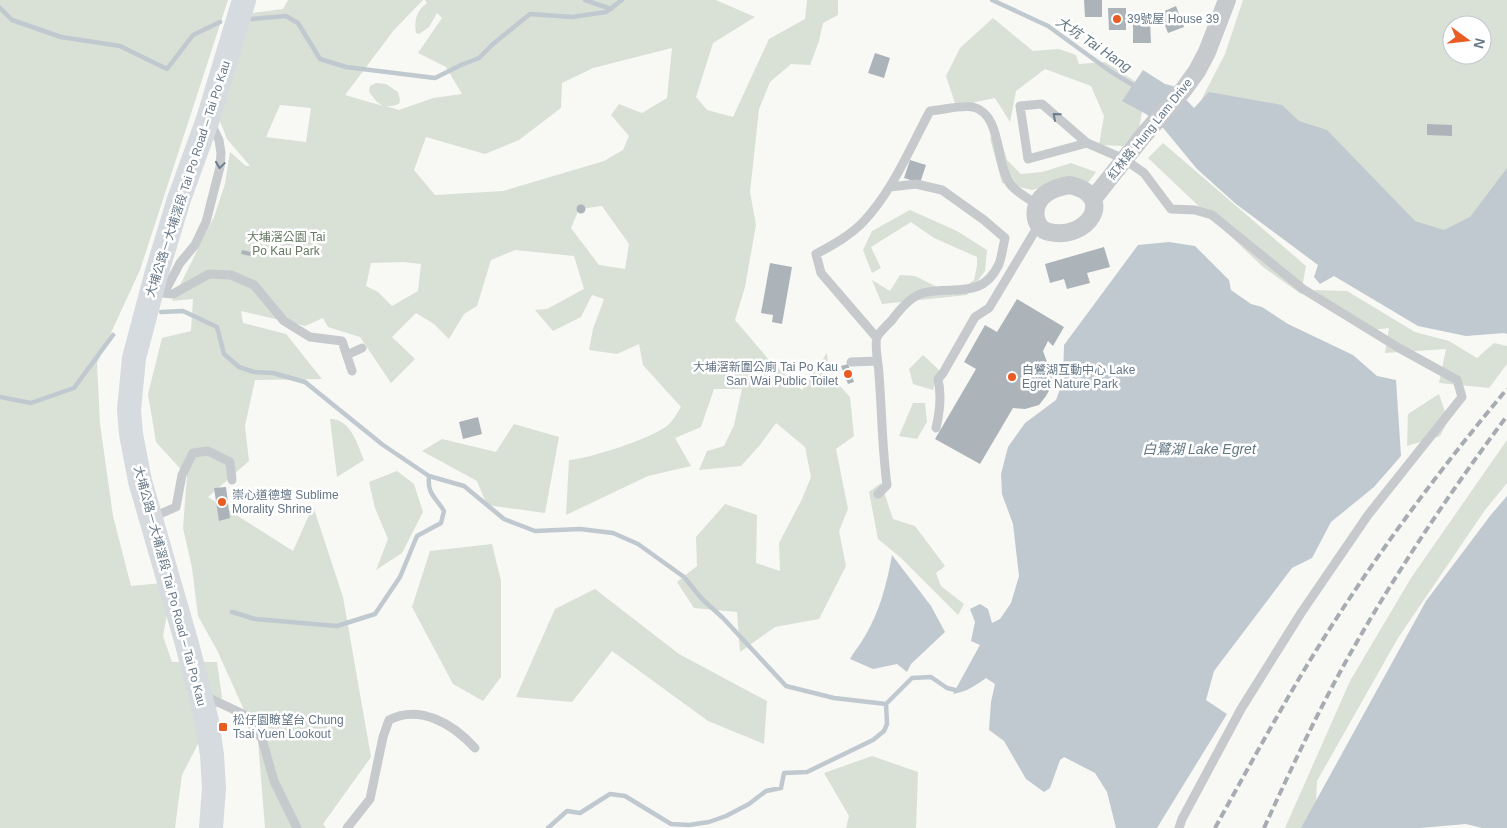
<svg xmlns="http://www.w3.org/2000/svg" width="1507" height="828" font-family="Arial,'Noto Sans TC',sans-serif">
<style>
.green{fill:#d9e0d6;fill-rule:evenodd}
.water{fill:#c0c9cf}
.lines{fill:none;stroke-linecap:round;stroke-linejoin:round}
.stream{stroke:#c0c9cf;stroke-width:4.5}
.building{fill:#acb4ba}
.lane{stroke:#c6cacd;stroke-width:9}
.street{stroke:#c6cacd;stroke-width:18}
.secondary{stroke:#d6dbdf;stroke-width:24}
.rail{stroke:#a6acb2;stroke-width:4;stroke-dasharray:8 4;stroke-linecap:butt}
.oneway{stroke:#6b7b8a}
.poi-dot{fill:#e95c24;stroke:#fff;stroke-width:2}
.labels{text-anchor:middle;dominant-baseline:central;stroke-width:5;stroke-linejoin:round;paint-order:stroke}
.poi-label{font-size:12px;fill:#667787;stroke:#fff;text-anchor:start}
.street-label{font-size:12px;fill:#667787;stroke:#fff}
.park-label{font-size:12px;fill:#657961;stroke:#fff}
.water-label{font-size:14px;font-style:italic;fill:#627883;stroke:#fff}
</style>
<rect width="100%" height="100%" fill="#f8f8f5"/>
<!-- green -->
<path class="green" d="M0 0H228L140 270 97 363 100 424 113 516 131 586 173 582 163 636 172 662H217L222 697 182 775 175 828H0Z
M288 0H423L394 30 345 95 383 106 377 102 369 92 370 86 376 83 386 84 398 92 400 100 399 104 392 106H386L399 110 433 98 462 94 446 67 418 53 442 18 437 13 429 27 419 34 416 33C414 21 416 11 427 3L425 0H716L755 17 713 43 696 97 707 110 733 117 769 39 805 19 807 0H838V15L823 23 819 41 810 65 791 64 770 82 759 109 750 192 756 225 745 287 735 320 769 360 802 390 827 353 829 374 850 397 854 436 836 449 848 509 839 531 846 566 819 619 775 627 740 652 737 612 694 608 677 582 697 566 696 537 725 504 757 515 756 563 780 571 779 543 802 499 811 477 805 447 776 423 760 445 741 466 699 470 707 451 724 446 734 425 742 389H714L701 427 675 438 691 466 648 476 566 515 569 460C591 458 650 439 667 426 673 421 677 413 681 407L643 365 639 344 617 354 589 350 593 329 604 299 592 295 581 317 553 331 535 310 547 309 584 289 574 256 515 250 491 260 477 306 464 314 449 339 434 324 416 313 392 337 415 359 391 383 360 337 328 327 323 318 305 326 241 311 243 323 286 334 322 379 255 380 245 426 249 461 208 497 293 551 313 506 343 597 371 757 323 824 326 828H265L258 741 217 650 198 616 192 568 183 528 187 476 156 442 148 394 162 338 191 331 193 299 172 301 214 217 225 184 230 152 246 166H250L227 139 218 116 252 13 283 9ZM672 48 667 98 642 113 619 104 611 115 629 136 623 150 604 161 503 191 435 195 414 170 426 137 485 154 519 140 561 108 562 83 593 68ZM280 105 311 108 306 142 266 137ZM602 206 629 244 625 269 599 265 571 228 579 209ZM403 262 421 264 418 291 392 306 378 292 366 286 371 263Z
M1243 0H1507V278L1196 110 1225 54ZM1452 25H1482V55H1452Z
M993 18 1033 51 1059 49 1076 55 1079 64 1105 62 1139 84 1142 112 1139 128 1123 146 1099 145 1104 116 1091 86 1045 69 1016 91 1010 122 995 98 956 106 946 76 960 48Z
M999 133 1007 160 1021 174 1042 172 1071 163 1096 172 1087 184 1067 181 1032 190 1002 183 990 138Z
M1163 143 1306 266 1301 294 1263 267 1148 158Z
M910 210 957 231 987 250 985 271 967 295 882 304 872 280 890 291 900 275 915 276 953 295 974 280 977 266V257L934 238 911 222 871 247 881 268 872 273 863 250 872 231Z
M1314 290 1347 291 1415 332 1449 341 1477 358 1494 343 1507 346V364L1489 388 1439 383 1446 349 1385 353 1389 328 1365 331Z
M923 355 939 370 933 390 913 384 909 369Z
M1439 394 1448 421 1440 436 1407 446 1408 414Z
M913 403H925L927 422 917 439 899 436Z
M330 419C351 419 357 444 364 460L337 477Z
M514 424 559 437 545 513 487 505 477 481 422 451 442 439 496 452Z
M1507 440V483L1485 510 1398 638 1317 781 1315 828H1285L1350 681 1411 578Z
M397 471 414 484 423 512 402 553 376 570 388 539 375 508 369 482Z
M881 483 893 519 915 526 945 566 936 573 941 586 964 604 958 615 901 558 878 539 869 492Z
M492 544 501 581V677L483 701 453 684 412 607 430 551Z
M595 589 679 654 767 701 764 744 708 721 612 651 572 702 516 697 555 609Z
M872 756 918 772 916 828H846L849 816 824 773Z"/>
<!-- water -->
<path class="water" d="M1143 70 1165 84 1173 86 1194 108 1209 92 1282 105 1299 121 1327 130 1415 221 1444 230 1470 217 1507 168V334L1504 333 1466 336 1418 326 1334 276 1320 284 1314 277 1318 265 1236 204 1197 169 1164 129 1146 114 1122 101Z
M1169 242 1195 246 1229 280 1231 290 1251 304 1262 307 1288 324 1353 355 1377 376 1396 380 1401 456 1374 487 1331 522 1312 558 1292 568 1214 671 1206 700 1227 714 1157 828H1116L1107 792 1095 773 1064 757 1060 760 1050 788 1044 792 1026 779 1004 741 989 730 991 702 995 684 986 678C975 686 966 692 953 694L980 645 971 641 975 622 970 609 980 604 988 609 992 623 1000 619 1011 603 1019 576 1013 524 1002 494 1001 474 1008 447 1025 423 1056 400 1063 381 1064 345 1138 245Z
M1507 496V828H1482L1466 824 1420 828H1301L1426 601 1490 516Z
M892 555 931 606 945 632 911 664 907 672 897 664 873 669 850 659C854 651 861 644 865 636 880 611 887 583 892 555Z"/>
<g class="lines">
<!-- stream -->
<path class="stream" d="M585 0 611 9
M992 0 1048 26 1110 71 1136 87
M0 8 12 20 61 37 120 46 167 69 193 35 220 22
M252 19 286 16 298 23 320 59 346 67 435 78 461 65 479 58 493 44 530 14 572 17 606 12 622 0
M161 312 183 311 217 327 224 354 239 367 254 372 273 373 305 382 383 445 429 476 464 486 504 519 535 531 580 529 613 533 638 544 684 577 702 599 723 618 786 686 834 698 886 704 912 678 931 677 947 688 955 690
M0 397 31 403 74 388 113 335
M232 612 255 619 337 626 375 614 400 577 417 536 441 523 444 511C436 497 427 495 429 476
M548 828 567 811 580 813 610 794 625 796 671 824 689 825 709 822 726 816 749 804 766 791 781 788 784 773 807 772 873 740 884 731 887 724 886 704"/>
</g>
<!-- building -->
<path class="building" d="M1084 0H1102V17H1085Z
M1176 6 1184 27 1168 33 1160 13Z
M1108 8H1126V30H1109Z
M1133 21H1150L1151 43H1133Z
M875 53 890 58 884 78 868 73Z
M1427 124 1452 125V136L1427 135Z
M910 160 926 165 920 183 904 178Z
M576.5 209a4.5 4.5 0 1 1 9 0a4.5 4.5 0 1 1-9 0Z
M1104 247 1110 267 1087 273 1090 283 1067 289 1064 279 1050 283 1045 264Z
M242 250 256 253 255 257 241 254Z
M770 263 792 267 782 324 772 322 773 315 761 313Z
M1017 299 1064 327 1053 346 1048 341 1043 351 1047 362 1053 365 1052 385 1046 396 1039 405 1025 409 1013 408 980 464 935 439 976 369 964 362 985 325 997 332Z
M848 364 854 382 848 384 841 366Z
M478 417 482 434 463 439 459 422Z
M226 487 230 518 219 521 214 488Z"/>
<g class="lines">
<!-- lane -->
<path class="lane" d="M1087 143 1028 159 1020 106 1042 104 1087 143 1124 159 1144 173 1171 209 1195 210 1212 215 1303 289 1399 348 1457 380 1462 397 1368 515 1301 613 1241 709 1182 819 1179 828
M152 292 173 294 209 274 231 275 254 285 284 321 310 337 342 341 352 371
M164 293 180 263 195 245 206 222 220 167 221 153 219 140 211 124
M877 338 821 273 816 254C833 245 851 235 864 221 893 190 910 148 930 111 943 110 960 105 973 107 1002 114 995 162 1010 184 1016 192 1029 199 1038 205
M347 355 362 348
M851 362 877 361
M936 428C940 411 942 396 938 379L943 373 975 317 989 308 1038 226
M878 494 887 485C882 448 882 412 879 375 879 366 874 345 877 337 879 333 888 324 892 320 900 309 910 297 923 293 952 285 982 301 999 264 1002 256 1003 246 1005 238L984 220 942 190 916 184 890 187
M150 515 160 514 176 507 182 475 193 453 208 451 230 462 232 480
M203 695 243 714 262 739 274 781 297 828
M347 828 370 799 383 737 389 720C420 704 453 724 475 748"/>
<!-- street -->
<path class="street" d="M1070 185C1117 196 1088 241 1049 232 1033 228 1032 208 1042 197 1049 190 1061 186 1070 185Z
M1093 199 1143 136 1184 89 1197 71 1207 52 1227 0"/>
<!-- secondary -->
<path class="secondary" d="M211 828 214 788 212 755 207 721 187 644 140 481 131 434 129 410 134 358 156 275 179 199 208 119 244 0"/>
<!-- rail -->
<path class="rail" d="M1215 828C1242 779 1269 730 1297 682 1358 579 1430 481 1507 389
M1264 828C1291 769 1318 711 1350 654 1397 571 1450 492 1507 416"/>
</g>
<!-- one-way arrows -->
<defs><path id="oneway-chevron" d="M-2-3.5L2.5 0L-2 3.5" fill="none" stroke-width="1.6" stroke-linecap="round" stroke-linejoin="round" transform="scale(1.25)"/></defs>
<g class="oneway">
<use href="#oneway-chevron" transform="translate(1056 116) rotate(-139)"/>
<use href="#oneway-chevron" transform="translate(220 165) rotate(98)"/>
</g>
<!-- markers -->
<g class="poi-dot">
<circle cx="1117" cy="19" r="5"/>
<circle cx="848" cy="374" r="5"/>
<circle cx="1012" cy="377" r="5"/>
<circle cx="222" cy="502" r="5"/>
<rect x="218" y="722" width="10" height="10" rx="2.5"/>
</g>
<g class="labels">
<!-- poi labels -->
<g class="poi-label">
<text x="1127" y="19">39號屋 House 39</text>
<text x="838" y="367" text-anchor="end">大埔滘新圍公廁 Tai Po Kau<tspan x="838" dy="14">San Wai Public Toilet</tspan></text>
<text x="1022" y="370">白鷺湖互動中心 Lake<tspan x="1022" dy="14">Egret Nature Park</tspan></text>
<text x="232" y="495">崇心道德壇 Sublime<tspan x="232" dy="14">Morality Shrine</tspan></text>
<text x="233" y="720">松仔園瞭望台 Chung<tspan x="233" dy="14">Tsai Yuen Lookout</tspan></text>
</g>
<!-- street labels -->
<g class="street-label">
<text transform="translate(1150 129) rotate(-51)">紅林路 Hung Lam Drive</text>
<text transform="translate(188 179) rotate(-72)">大埔公路－大埔滘段 Tai Po Road – Tai Po Kau</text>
<text transform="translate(170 586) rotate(75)">大埔公路－大埔滘段 Tai Po Road – Tai Po Kau</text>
</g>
<!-- park labels -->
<g class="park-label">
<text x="286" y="237">大埔滘公園 Tai<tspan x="286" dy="14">Po Kau Park</tspan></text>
</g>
<!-- water labels -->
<g class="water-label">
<text transform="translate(1094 44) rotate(34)">大坑 Tai Hang</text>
<text x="1199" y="449">白鷺湖 Lake Egret</text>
</g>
</g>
<!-- north arrow -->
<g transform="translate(1467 40) rotate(105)"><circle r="24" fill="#ffffff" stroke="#c2c9cf"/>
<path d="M0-4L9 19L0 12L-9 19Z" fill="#e95c24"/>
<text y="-8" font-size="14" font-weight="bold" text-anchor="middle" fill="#667787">N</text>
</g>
</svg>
